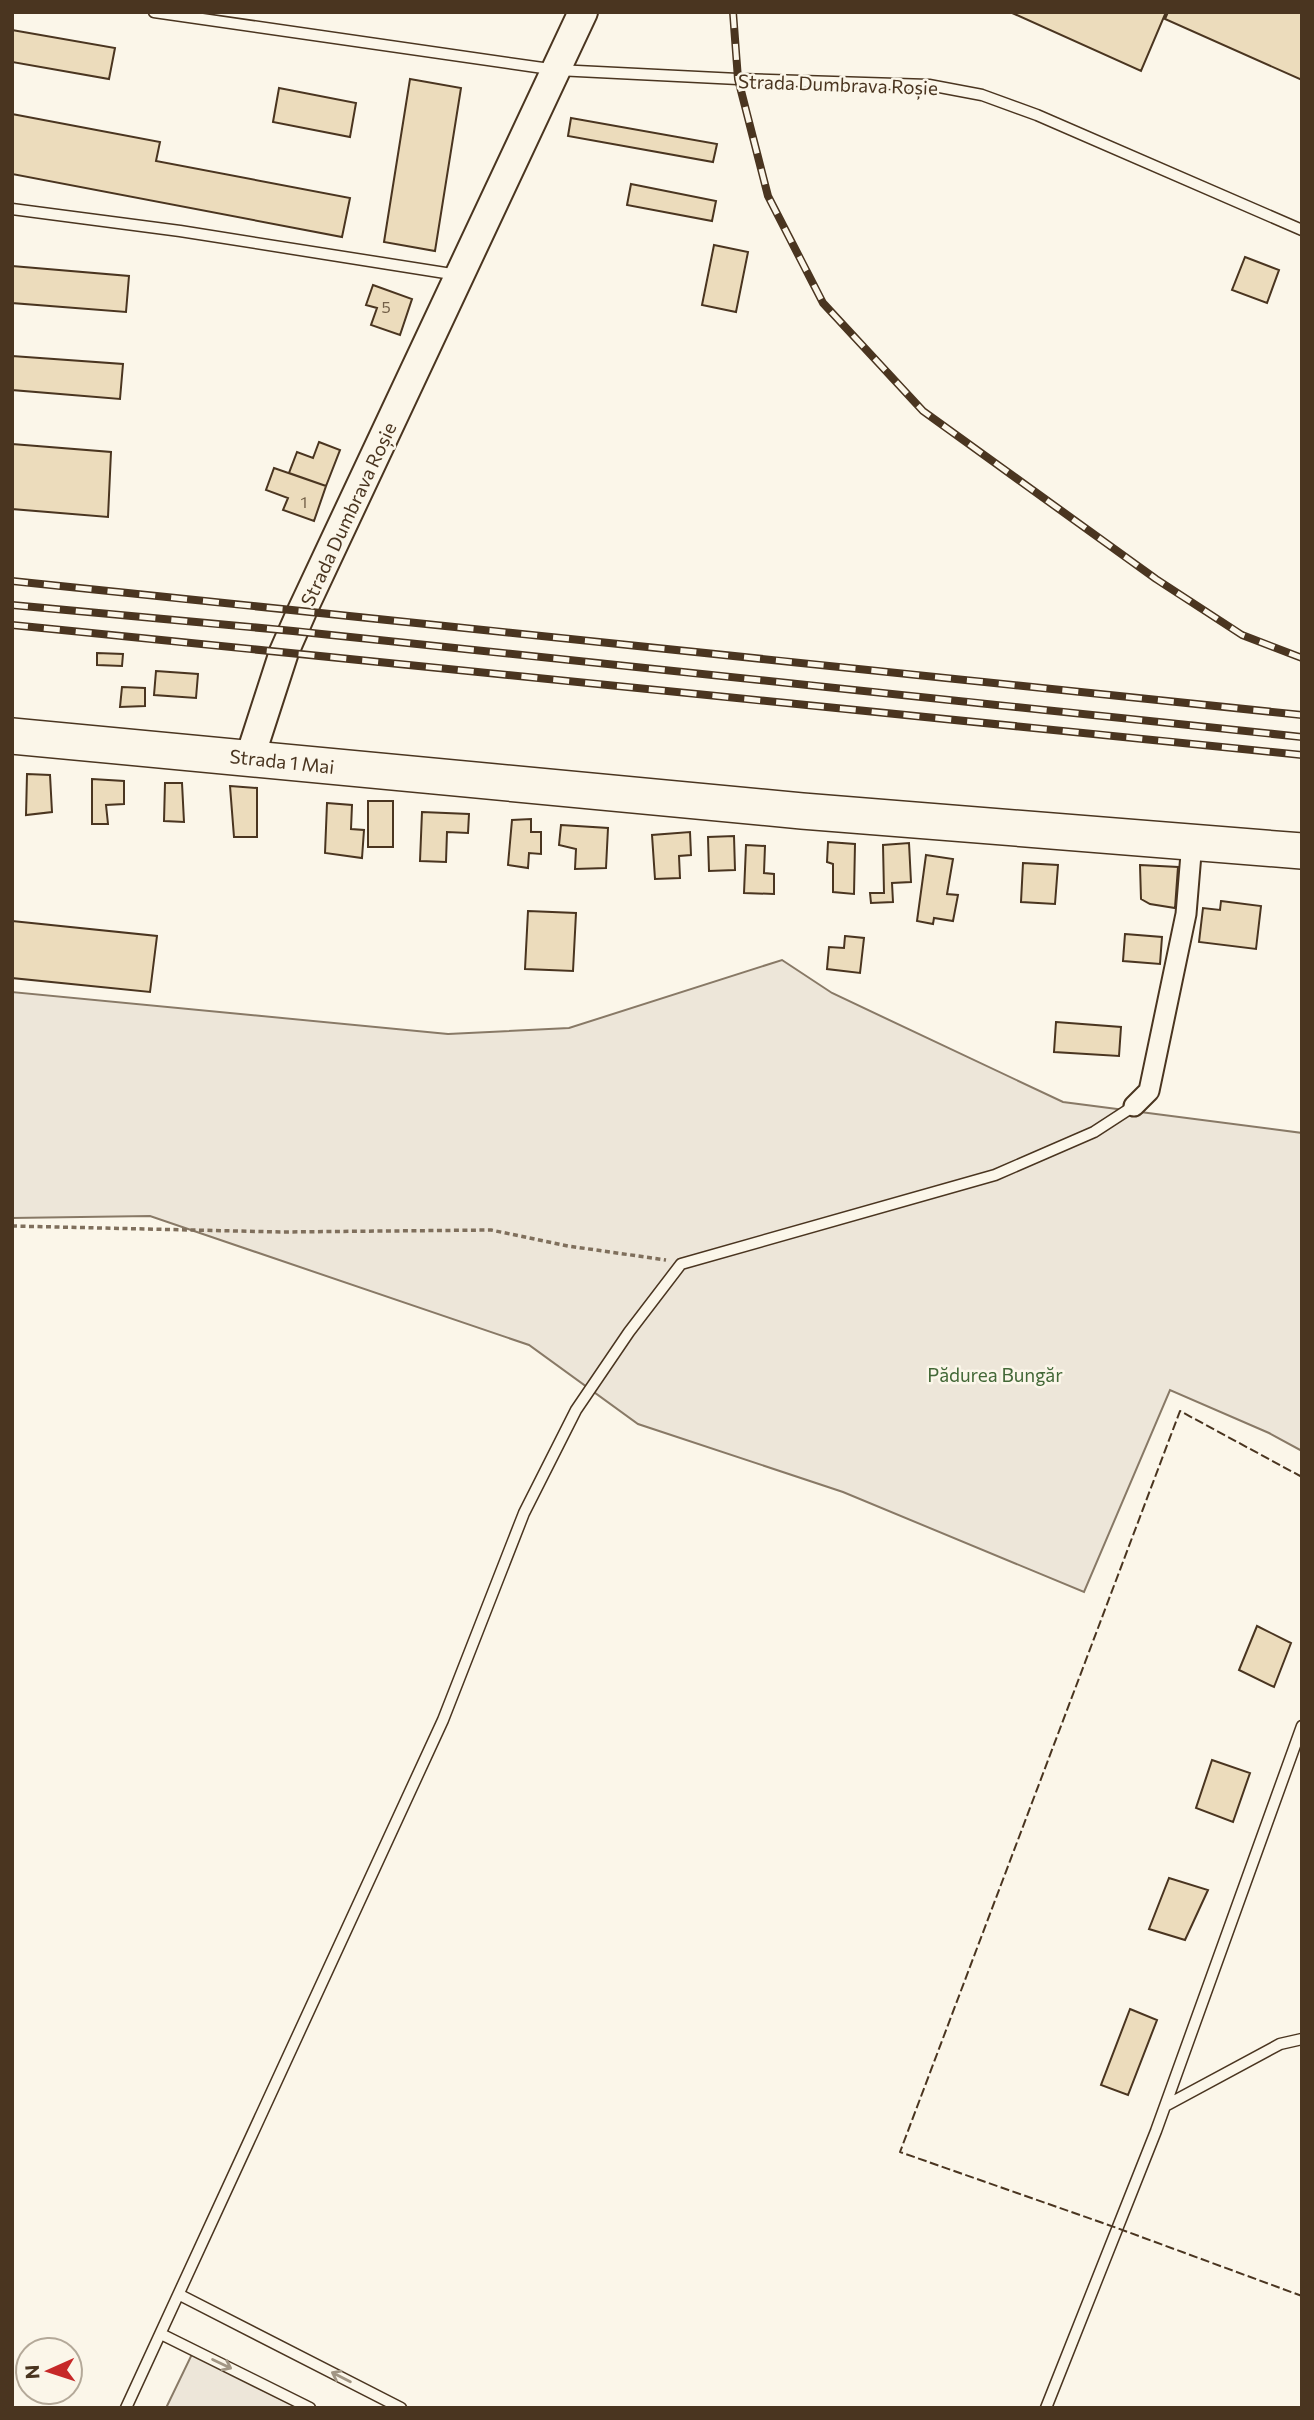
<svg xmlns="http://www.w3.org/2000/svg" width="1314" height="2420" font-family="Commissioner,sans-serif">
<style>
.green{fill:#ede6d9;stroke:#887966;stroke-width:2}
.building{fill:#ecdcbc;stroke:#4a3520;stroke-width:2}
.lines{fill:none;stroke-linecap:round;stroke-linejoin:round}
.lane-casing{stroke:#4a3520;stroke-width:13}
.street-casing{stroke:#4a3520;stroke-width:23}
.secondary-casing{stroke:#4a3520;stroke-width:32}
.highway-casing{stroke:#4a3520;stroke-width:38}
.path{stroke:#7f6f5c;stroke-width:3.5;stroke-dasharray:5 3.5;stroke-linecap:butt}
.lane{stroke:#fbf6e9;stroke-width:10}
.street{stroke:#fbf6e9;stroke-width:19}
.secondary{stroke:#fbf6e9;stroke-width:28}
.highway{stroke:#fbf6e9;stroke-width:35}
.rail-casing{stroke:#4a3520;stroke-width:8}
.rail{stroke:#fbf6e9;stroke-width:5;stroke-dasharray:16;stroke-linecap:butt}
.fence{stroke:#4a3520;stroke-width:2;stroke-dasharray:9 3.5;stroke-linecap:butt}
.oneway{stroke:#a29684}
.labels{text-anchor:middle;dominant-baseline:central;stroke-width:5;stroke-linejoin:round;paint-order:stroke}
.number-label{font-size:16px;fill:#725f47}
.street-label{font-size:19px;fill:#4a3520;stroke:#fbf6e9}
.park-label{font-size:19px;fill:#436837;stroke:#fbf6e9}
</style>
<rect width="100%" height="100%" fill="#fbf6e9"/>
<!-- green -->
<path class="green" d="M782 960 832 993 1063 1102 1302 1133V1451L1269 1433 1170 1390 1084 1592 843 1492 638 1424 529 1345 150 1216 12 1218V992L448 1034 569 1028Z
M193 2352 302 2408H166Z"/>
<!-- building -->
<path class="building" d="M1010 12H1166L1141 71Z
M1168 12H1302V80L1165 19Z
M12 30 115 48 109 79 12 62Z
M410 79 461 88 435 251 384 242Z
M279 88 356 103 350 137 273 122Z
M12 114 160 142 156 161 350 198 342 237 12 174Z
M571 118 717 144 713 162 568 136Z
M631 184 716 201 712 221 627 205Z
M714 245 748 252 736 312 702 305Z
M1245 257 1279 270 1267 303 1232 290Z
M12 266 129 276 126 312 12 303Z
M373 285 412 299 400 335 371 325 377 308 366 305Z
M12 356 123 364 120 399 12 390Z
M319 442 340 450 326 486 289 473 297 452 313 458Z
M12 444 111 452 108 517 12 509Z
M274 468 326 486 314 521 283 510 288 498 266 490Z
M97 653 123 654 122 666 97 665Z
M156 671 198 674 196 698 154 695Z
M122 687 145 688V706L120 707Z
M27 774 50 775 52 812 26 815Z
M92 779 124 781V804L106 805 108 824H92Z
M165 783H182L184 822 164 821Z
M230 786 257 788V837H234Z
M368 801H393V847H368Z
M327 803 352 805 351 829 364 830 362 858 325 853Z
M422 812 469 814 468 833 447 832 446 862 420 861Z
M531 819V832H541V854L529 853 528 868 508 865 512 820Z
M561 825 608 828 606 868 575 869 576 849 559 845Z
M690 832 691 855 679 856 680 878 655 879 652 835Z
M734 836 735 870 709 871 708 837Z
M828 842 855 844 854 894 833 892V864L827 862Z
M909 843 911 882 892 883 893 902 871 903 870 893H884L883 845Z
M746 845 765 846 764 873 774 874V894L744 893Z
M926 855 953 859 947 894 958 895 953 921 934 918 933 924 917 921Z
M1023 863 1058 865 1055 904 1021 902Z
M1140 865 1178 867 1175 908 1150 904 1141 899Z
M1221 901 1261 906 1256 949 1199 942 1203 908 1220 910Z
M528 911 576 913 573 971 525 969Z
M12 921 157 936 150 992 12 978Z
M1125 934 1162 937 1160 964 1123 961Z
M845 936 864 938 860 973 827 969 829 947 844 948Z
M1056 1022 1121 1027 1119 1056 1054 1052Z
M1257 1626 1291 1643 1274 1687 1239 1670Z
M1212 1760 1250 1773 1233 1822 1196 1808Z
M1169 1878 1208 1890 1185 1940 1149 1929Z
M1130 2009 1157 2020 1128 2095 1101 2085Z"/>
<g class="lines">
<!-- lane casing -->
<g class="lane-casing">
<path id="lane" d="M154 12 557 70 738 79 929 85 982 95 1037 115 1302 230
M12 209 180 231 458 275
M1165 2106 1280 2044 1302 2039
M180 2295 401 2408
M161 2334 310 2408
M126 2408 443 1720 524 1513 576 1410 629 1332 681 1264 995 1175 1094 1132 1134 1106
M1046 2408 1156 2131 1302 1726"/>
</g>
<!-- street casing -->
<g class="street-casing">
<path id="street" d="M1134 1106 1149 1091 1186 914 1192 842"/>
</g>
<!-- secondary casing -->
<g class="secondary-casing">
<path id="secondary" d="M250 757 284 652 302 611 583 12"/>
</g>
<!-- highway casing -->
<g class="highway-casing">
<path id="highway" d="M12 736 802 811 1302 851"/>
</g>
<!-- path -->
<path class="path" d="M12 1226 282 1232 491 1230 568 1246 666 1260"/>
<!-- lane -->
<use href="#lane" class="lane"/>
<!-- street -->
<use href="#street" class="street"/>
<!-- secondary -->
<use href="#secondary" class="secondary"/>
<!-- highway -->
<use href="#highway" class="highway"/>
<!-- rail casing -->
<g class="rail-casing">
<path id="rail" d="M733 12 738 79 768 196 823 303 923 411 1156 579 1242 635 1302 658
M12 581 1302 715
M12 605 293 631 1302 737
M12 625 1302 755"/>
</g>
<!-- rail -->
<use href="#rail" class="rail"/>
<!-- fence -->
<path class="fence" d="M1302 1477 1180 1411 900 2152 1117 2228 1302 2296"/>
</g>
<!-- one-way arrows -->
<defs><path id="oneway-shaft" d="M-6 0H5M1.5-3L5.5 0L1.5 3" fill="none" stroke-width="1.6" stroke-linecap="round" stroke-linejoin="round" transform="scale(1.75)"/></defs>
<g class="oneway">
<use href="#oneway-shaft" transform="translate(222 2364) rotate(26)"/>
<use href="#oneway-shaft" transform="translate(341 2377) rotate(-153)"/>
</g>
<g class="labels">
<!-- number labels -->
<g class="number-label">
<text x="386" y="306">5</text>
<text x="304" y="501">1</text>
</g>
<!-- street labels -->
<g class="street-label">
<text transform="translate(838 84) rotate(2)">Strada Dumbrava Roșie</text>
<text transform="translate(348 514) rotate(-65)">Strada Dumbrava Roșie</text>
<text transform="translate(282 761) rotate(6)">Strada 1 Mai</text>
</g>
<!-- park labels -->
<g class="park-label">
<text x="995" y="1374">Pădurea Bungăr</text>
</g>
</g>
<!-- border -->
<rect width="1314" height="2420" fill="none" stroke="#4a3520" stroke-width="28"/>
<!-- north arrow -->
<g transform="translate(49 2371) rotate(267)"><circle r="33" fill="#fbf6e9" stroke="#b4a999" stroke-width="2"/>
<path d="M0-5L12 26L0 18L-12 26Z" fill="#c62828"/>
<text y="-10" font-size="19" font-weight="bold" text-anchor="middle" fill="#4a3520">N</text>
</g>
</svg>
